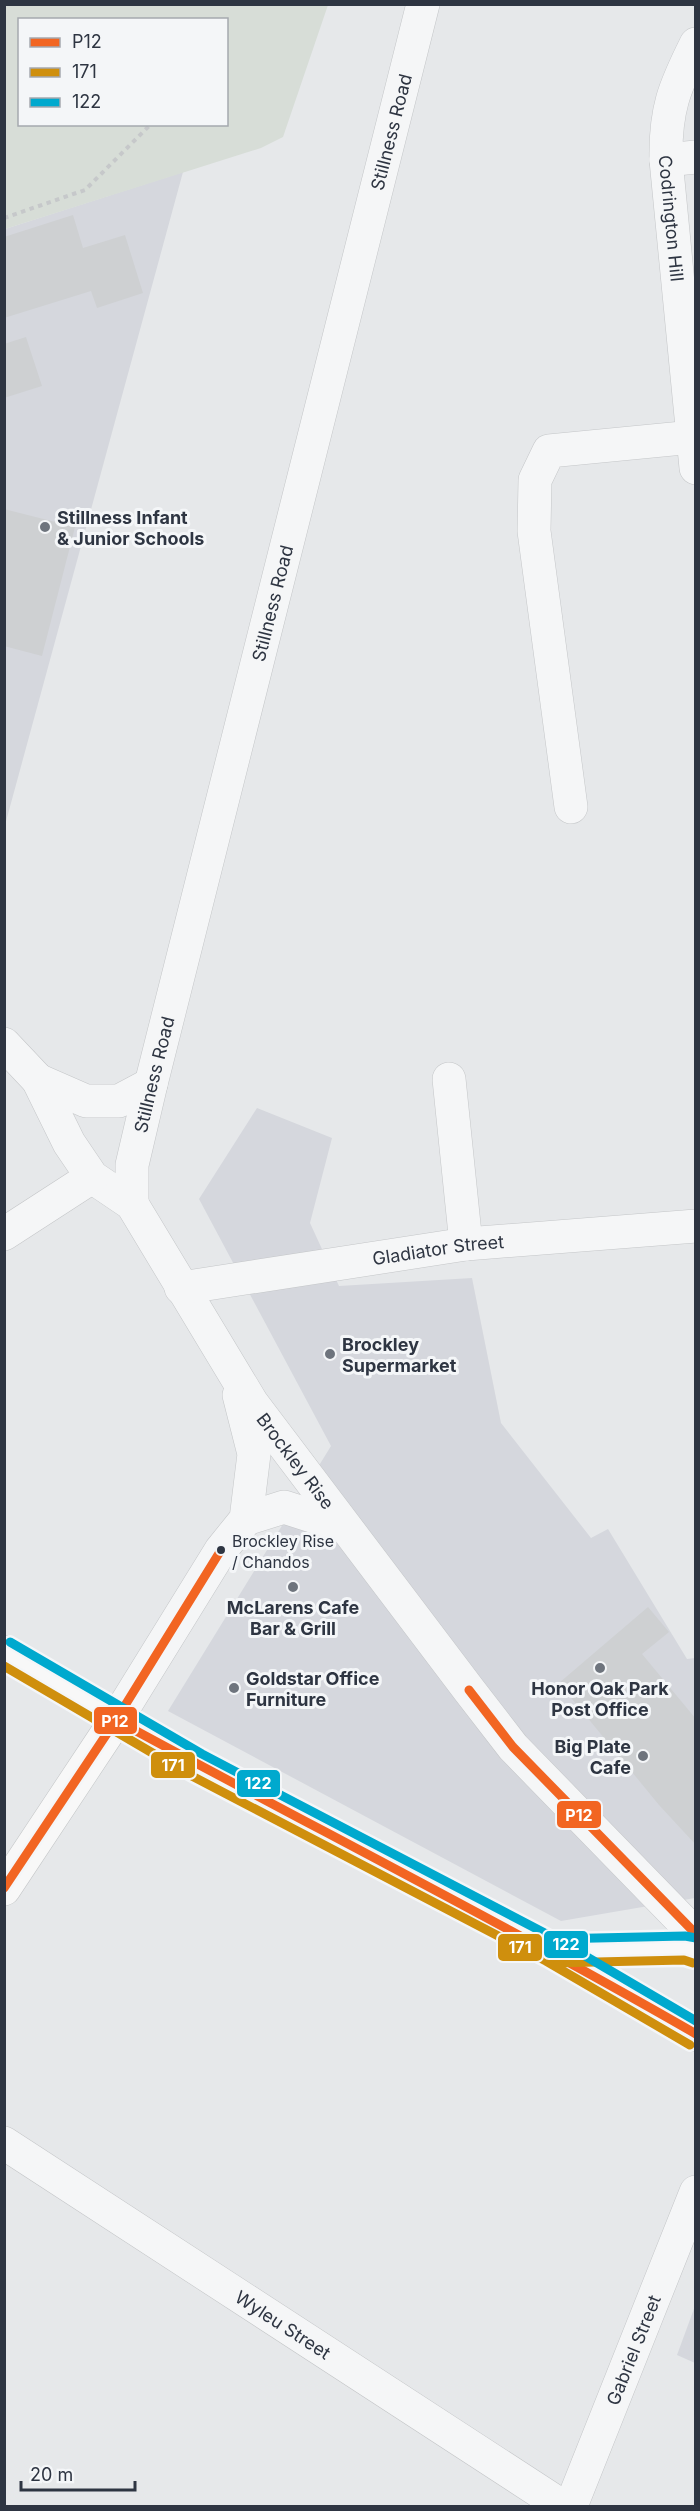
<svg xmlns="http://www.w3.org/2000/svg" width="700" height="2511" font-family="Inter,sans-serif">
<style>
.built{fill:#d5d7dd}
.green{fill:#d7ddd7;fill-rule:evenodd}
.building{fill:#ced0d2}
.lines{fill:none;stroke-linecap:round;stroke-linejoin:round}
.minor-casing{stroke:#c4c6c8;stroke-width:34}
.major-casing{stroke:#c3c5c7;stroke-width:34}
.path{stroke:#c6c8ca;stroke-width:4;stroke-dasharray:4.5 4.5;stroke-linecap:butt}
.minor{stroke:#f5f6f7;stroke-width:33}
.major{stroke:#f8f8f8;stroke-width:33}
.bus-1-casing{stroke:#f4f6f8;stroke-width:14}
.bus-2-casing{stroke:#f4f6f8;stroke-width:14}
.bus-3-casing{stroke:#f4f6f8;stroke-width:14}
.bus-1{stroke:#f26522;stroke-width:9}
.bus-2{stroke:#cf8f0d;stroke-width:9}
.bus-3{stroke:#00a9ce;stroke-width:9}
.poi-dot{fill:#6e747d;stroke:#f4f6f8;stroke-width:2}
.bus-dot{fill:#2e3542;stroke:#f4f6f8;stroke-width:2}
.labels{text-anchor:middle;dominant-baseline:central;stroke-width:6;stroke-linejoin:round;paint-order:stroke}
.bus-label{font-size:16px;fill:#2e3542;stroke:#f4f6f8;text-anchor:start}
.street-label{font-size:18px;fill:#2e3542;stroke:#f4f6f8}
.poi-label{font-size:18px;font-weight:bold;fill:#2e3542;stroke:#f4f6f8;text-anchor:start}
.line-badge{stroke:#f4f6f8;stroke-width:2}
.badge-label{font-size:16px;text-anchor:middle;font-weight:bold;fill:#fff}
</style>
<rect width="100%" height="100%" fill="#e6e8ea"/>
<!-- built -->
<path class="built" d="M183 172 5 825V229Z
M257 1108 332 1138 310 1223 339 1286 472 1278 501 1423 591 1538 608 1529 687 1659 695 1658V1898L561 1921 168 1711 331 1446 199 1199Z
M695 2306V2363L677 2355Z"/>
<!-- green -->
<path class="green" d="M5 4H328V5L283 137 261 148 5 229ZM20 20H226V124H20Z"/>
<!-- building -->
<path class="building" d="M73 215 83 248 125 235 143 293 97 308 91 291 4 318V237Z
M26 337 42 386 4 398V344Z
M4 509 75 527 42 656 4 646Z
M648 1607 669 1632 642 1654 696 1719V1845L659 1805 559 1683Z"/>
<g class="lines">
<!-- minor casing -->
<g class="minor-casing">
<g id="minor">
<path id="s1" d="M696 44C674 88 665 110 666 160L696 468"/>
<path d="M666 160 696 157"/>
<path d="M571 807 534 531 535 480 549 451 693 437"/>
<path id="s2" d="M4 1044 38 1080 69 1143 92 1177 132 1204 252 1403 469 1690 513 1747 696 1935"/>
<path d="M449 1079 466 1244"/>
<path d="M38 1080 86 1101H119L151 1084"/>
<path id="s3" d="M132 1204V1165L151 1084 423 4"/>
<path d="M4 1234 92 1177"/>
<path id="s4" d="M181 1288 466 1244 696 1226"/>
<path d="M246 1519 284 1507 343 1526"/>
<path d="M116 1720 221 1550 246 1519 254 1454 239 1395"/>
<path id="s5" d="M4 2143 562 2506"/>
<path id="s6" d="M571 2506 696 2192"/>
</g>
</g>
<!-- major casing -->
<g class="major-casing">
<path id="major" d="M4 1652 196 1764 552 1951 696 2035
M4 1889 116 1720
M554 1951 685 1948 696 1951"/>
</g>
<!-- path -->
<path class="path" d="M4 218 85 190 151 124"/>
<!-- minor -->
<use href="#minor" class="minor"/>
<!-- major -->
<use href="#major" class="major"/>
<!-- bus-1 casing -->
<g class="bus-1-casing">
<path id="bus-1" d="M469 1690 513 1747 696 1934
M116 1720C309 1825 505 1924 696 2034
M4 1888 116 1720 221 1550"/>
</g>
<!-- bus-2 casing -->
<g class="bus-2-casing">
<path id="bus-2" d="M4 1666 190 1775 546 1961 690 2045
M552 1963 684 1960 693 1963"/>
</g>
<!-- bus-3 casing -->
<g class="bus-3-casing">
<path id="bus-3" d="M10 1642 202 1754 558 1940 696 2021
M552 1939 685 1936 696 1938"/>
</g>
<!-- bus-1 -->
<use href="#bus-1" class="bus-1"/>
<!-- bus-2 -->
<use href="#bus-2" class="bus-2"/>
<!-- bus-3 -->
<use href="#bus-3" class="bus-3"/>
</g>
<!-- markers -->
<g class="poi-dot">
<circle cx="45" cy="527" r="6"/>
<circle cx="330" cy="1354" r="6"/>
<circle cx="293" cy="1587" r="6"/>
<circle cx="600" cy="1668" r="6"/>
<circle cx="234" cy="1688" r="6"/>
<circle cx="643" cy="1756" r="6"/>
</g>
<circle class="bus-dot" cx="221" cy="1550" r="5"/>
<g class="labels">
<!-- bus labels -->
<g class="bus-label">
<text x="232" y="1541">Brockley Rise<tspan x="232" dy="21">/ Chandos</tspan></text>
</g>
<!-- street labels -->
<g class="street-label">
<text stroke="none"><textPath href="#s3" startOffset="1104">Stillness Road</textPath></text>
<text stroke="none"><textPath href="#s1" startOffset="180">Codrington Hill</textPath></text>
<text stroke="none"><textPath href="#s3" startOffset="618">Stillness Road</textPath></text>
<text stroke="none"><textPath href="#s3" startOffset="132">Stillness Road</textPath></text>
<text stroke="none"><textPath href="#s4" startOffset="260">Gladiator Street</textPath></text>
<text stroke="none"><textPath href="#s2" startOffset="514">Brockley Rise</textPath></text>
<text stroke="none"><textPath href="#s5" startOffset="333">Wyleu Street</textPath></text>
<text stroke="none"><textPath href="#s6" startOffset="168">Gabriel Street</textPath></text>
</g>
<!-- poi labels -->
<g class="poi-label">
<text x="57" y="517">Stillness Infant<tspan x="57" dy="21">&amp; Junior Schools</tspan></text>
<text x="342" y="1344">Brockley<tspan x="342" dy="21">Supermarket</tspan></text>
<text x="293" y="1607" text-anchor="middle">McLarens Cafe<tspan x="293" dy="21">Bar &amp; Grill</tspan></text>
<text x="246" y="1678">Goldstar Office<tspan x="246" dy="21">Furniture</tspan></text>
<text x="600" y="1688" text-anchor="middle">Honor Oak Park<tspan x="600" dy="21">Post Office</tspan></text>
<text x="631" y="1746" text-anchor="end">Big Plate<tspan x="631" dy="21">Cafe</tspan></text>
</g>
</g>
<g class="line-badge">
<rect x="93" y="1706" width="45" height="29" rx="6" fill="#f26522"/>
<rect x="150" y="1751" width="46" height="28" rx="6" fill="#cf8f0d"/>
<rect x="236" y="1769" width="45" height="29" rx="6" fill="#00a9ce"/>
<rect x="556" y="1800" width="46" height="29" rx="6" fill="#f26522"/>
<rect x="543" y="1930" width="46" height="29" rx="6" fill="#00a9ce"/>
<rect x="497" y="1933" width="46" height="29" rx="6" fill="#cf8f0d"/>
</g>
<g class="badge-label">
<text x="115" y="1727">P12</text>
<text x="173" y="1771">171</text>
<text x="258" y="1789">122</text>
<text x="579" y="1821">P12</text>
<text x="566" y="1950">122</text>
<text x="520" y="1953">171</text>
</g>
<!-- border -->
<rect width="700" height="2511" fill="none" stroke="#2e3542" stroke-width="12"/>
<!-- legend -->
<rect x="18" y="18" width="210" height="108" fill="#f4f6f8" stroke="#a5a9af" stroke-width="1.5"/>
<rect x="30" y="38" width="30" height="9" fill="#f26522" stroke="#a5a9af" stroke-width="1.5"/>
<text x="72" y="48" font-size="18" fill="#2e3542">P12</text>
<rect x="30" y="68" width="30" height="9" fill="#cf8f0d" stroke="#a5a9af" stroke-width="1.5"/>
<text x="72" y="78" font-size="18" fill="#2e3542">171</text>
<rect x="30" y="98" width="30" height="9" fill="#00a9ce" stroke="#a5a9af" stroke-width="1.5"/>
<text x="72" y="108" font-size="18" fill="#2e3542">122</text>
<!-- scale -->
<path d="M21 2481v9h114v-9" fill="none" stroke="#2e3542" stroke-width="3"/>
<text x="30" y="2481" font-size="18" fill="#2e3542" stroke="#f4f6f8" stroke-width="4.5" paint-order="stroke">20 m</text>
</svg>
